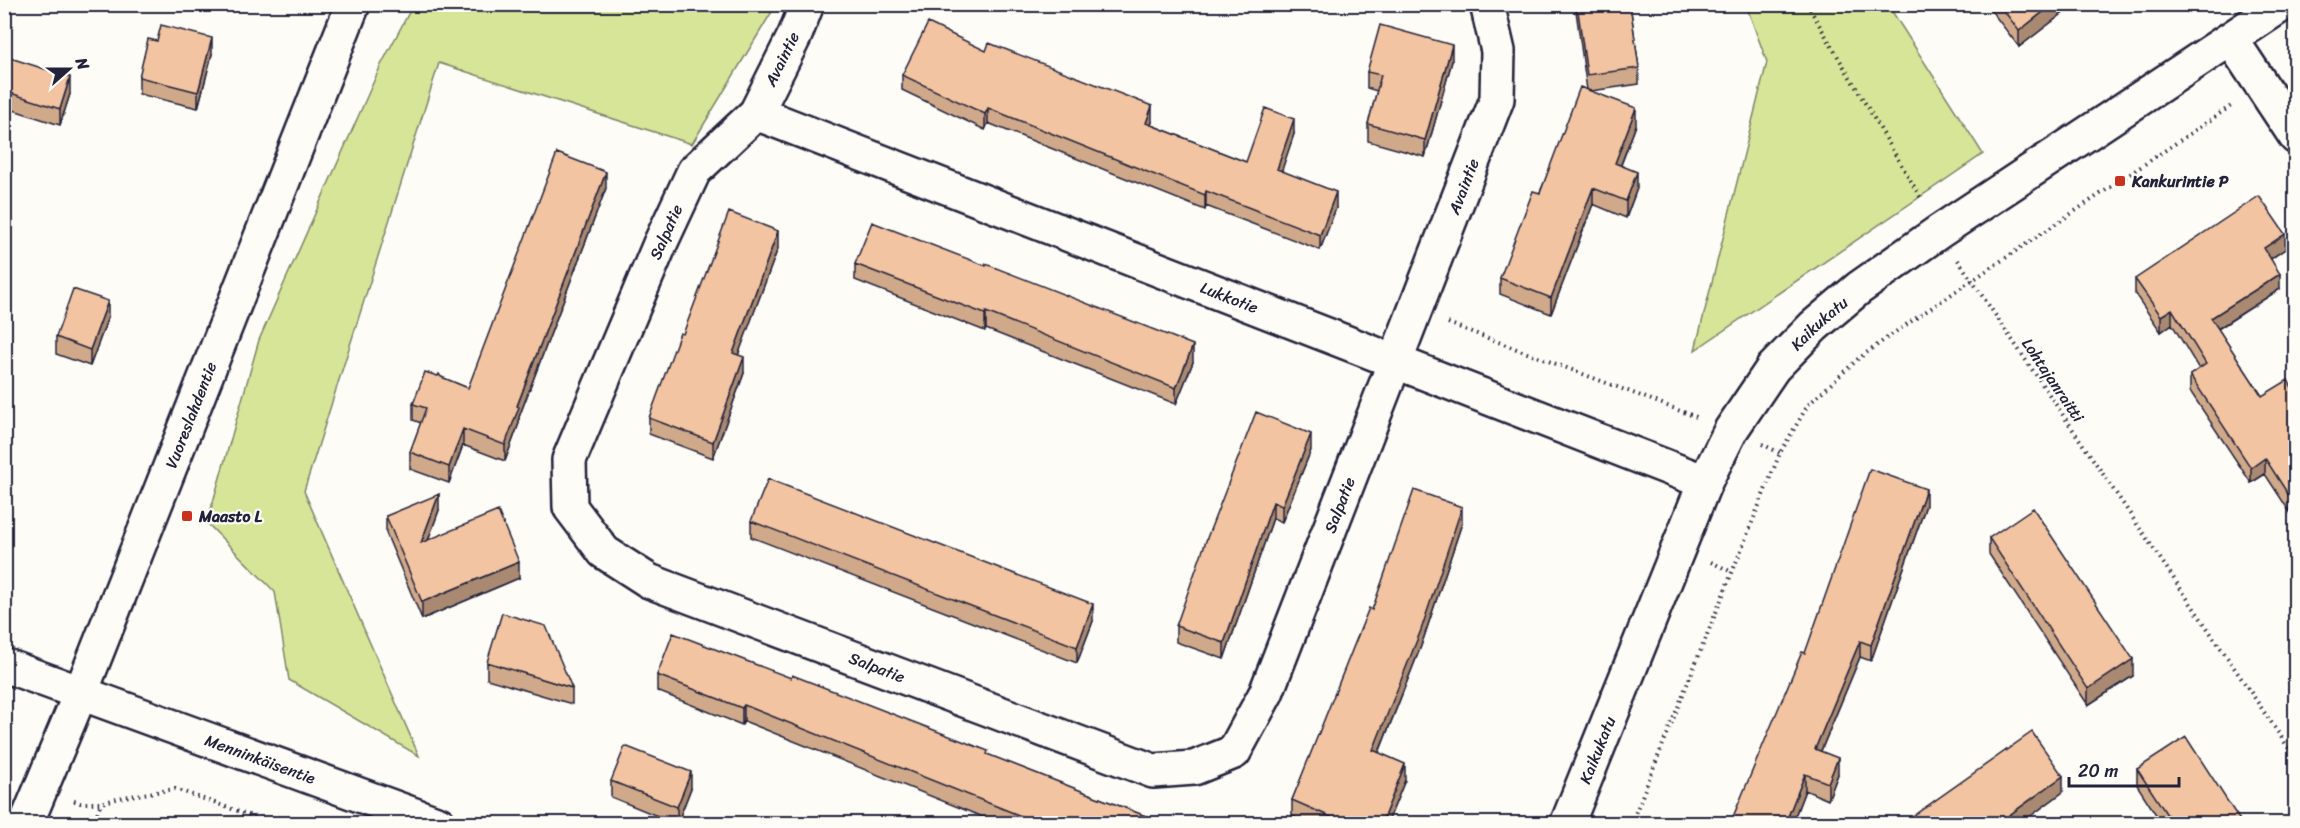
<svg xmlns="http://www.w3.org/2000/svg" width="2300" height="828" font-family="Sriracha,sans-serif">
<style>
.green{fill:#d6e598;stroke:#7c846a;stroke-width:1.5}
.lines{fill:none;stroke-linecap:round;stroke-linejoin:round}
.street-casing{stroke:#22223b;stroke-width:38}
.secondary-casing{stroke:#22223b;stroke-width:38}
.path{stroke:#22223b;stroke-width:4;stroke-dasharray:1.5 4.5;stroke-linecap:butt}
.street{stroke:#fdfcf7;stroke-width:33}
.secondary{stroke:#fdfcf7;stroke-width:33}
.wall{fill:#d0a98a;stroke:#22223b;stroke-width:1.5}
.shaded-wall{fill:#a98971;stroke:#22223b;stroke-width:1.5}
.building{fill:#f2c4a1;stroke:#22223b;stroke-width:1.5}
.poi-dot{fill:#c8321e;stroke:#fdfcf7;stroke-width:2}
.labels{text-anchor:middle;dominant-baseline:central;stroke-width:4.5;stroke-linejoin:round;paint-order:stroke}
.street-label{font-size:16px;fill:#22223b;stroke:#fdfcf7}
.poi-label{font-size:16px;font-weight:bold;fill:#22223b;stroke:#fdfcf7;text-anchor:start}
</style>
<rect width="100%" height="100%" fill="#fdfcf7"/>
<filter id="ink" filterUnits="userSpaceOnUse"><feTurbulence type="fractalNoise" baseFrequency=".0167" numOctaves="2"/><feDisplacementMap in="SourceGraphic" scale="12" xChannelSelector="R" yChannelSelector="G"/><feConvolveMatrix kernelMatrix="1 2 1 2 8 2 1 2 1" color-interpolation-filters="sRGB"/></filter>
<g filter="url(#ink)">
<!-- green -->
<path class="green" d="M413 5H776L692 144 439 63 304 491 419 756 289 680 275 592 207 523 259 340 381 65Z
M1746 5H1888L1983 154 1695 350 1767 62Z"/>
<g class="lines">
<!-- street casing -->
<g class="street-casing">
<g id="street">
<path id="s1" d="M807 4 795 35 756 113 694 171 660 244 569 460 570 507 604 552 649 581 1153 771 1194 768 1234 752 1266 693 1497 99 1498 51 1487 4"/>
<path d="M2231 39 2296 137"/>
<path id="s2" d="M756 113 1705 482"/>
<path id="s3" d="M4 665 439 824"/>
<path id="s4" d="M1567 824 1705 482 1731 430 1773 368 1814 326 1859 288 1940 231 2283 4"/>
</g>
</g>
<!-- secondary casing -->
<g class="secondary-casing">
<g id="secondary">
<path id="s5" d="M26 824 81 692 353 4"/>
</g>
</g>
<!-- path -->
<path class="path" d="M1807 4 1922 200
M1958 260 2296 759
M1448 323 1699 418
M1762 444 1780 453
M1711 562 1732 572
M74 801 80 803H101L124 797 175 789 275 824
M93 824 101 803
M1631 824 1780 453 1808 405 1858 359 1891 335 2234 104"/>
<!-- street -->
<use href="#street" class="street"/>
<!-- secondary -->
<use href="#secondary" class="secondary"/>
</g>
<!-- wall -->
<path class="wall" d="M1575 4H1630L1639 68V84L1591 91 1636 125 1621 165 1637 188 1626 218 1593 204 1551 314 1500 294V278L1587 90Z
M1986 4H2075L2019 47Z
M986 51 1152 122 1151 125 1246 162 1294 134 1281 171 1336 208 1320 250 1206 206 1205 210 988 123 985 130 902 90V75Z
M212 54 198 108 139 94V77Z
M4 56 70 94 60 125 4 107Z
M1452 61 1425 157 1368 141V124L1377 91 1367 88V72Z
M606 188 519 417V423L505 461 463 445 449 483 410 469V452L421 423 413 420V404L441 377 468 388Z
M778 248 738 355 744 373 713 458 649 434V418L683 334Z
M2285 249 2271 259 2280 289 2218 329 2262 396 2295 393V520L2265 474 2251 483 2190 391V375L2199 369 2172 324 2161 332 2135 294V279Z
M855 264 1193 362 1176 404 986 329 985 331 855 280Z
M108 317 90 366 56 354V337Z
M1311 450 1282 522 1273 518 1224 659 1176 642V626Z
M1926 505 1871 661 1860 657 1821 751 1838 774 1828 800 1805 790 1792 824H1730L1805 653Z
M439 510 428 540 519 578 422 619 386 533V516Z
M751 521 1093 621 1077 663 751 537Z
M1462 523 1421 646 1379 753 1405 780 1387 824H1309L1292 816V800L1372 610Z
M1989 538 2133 676 2088 705 1989 554Z
M487 662 572 688V704L487 679Z
M657 675 988 755 1166 824H1000L744 721 742 725 657 691Z
M2137 769 2241 824H2162L2137 785Z
M611 781 691 788 677 824 611 797Z"/>
<!-- shaded-wall -->
<path class="shaded-wall" d="M2053 4H2075L2019 47V31Z
M212 38V54L198 108V92Z
M1452 45V61L1425 157V140Z
M70 77V94L60 125V109Z
M1152 106V122L1146 139V123Z
M988 108V123L985 130V114Z
M1636 108V125L1615 180V163Z
M1294 119V134L1277 185V169Z
M606 172V188L519 417V423L505 461V445L517 406Z
M1637 172V188L1626 218V201Z
M1593 188V204L1551 314V298Z
M1206 191V206L1205 210V195Z
M1336 192V208L1320 250V235Z
M778 231V248L733 369V353Z
M2285 234V249L2264 263V248Z
M2280 274V289L2211 333V318Z
M108 301V317L90 366V350Z
M2172 309V324L2161 332V316Z
M986 312V329L985 331V314Z
M1193 345V362L1176 404V388Z
M744 357V373L713 458V442Z
M463 429V445L449 483V467Z
M1311 434V450L1282 522V506Z
M2265 458V474L2251 483V468Z
M1926 489V505L1871 661V645Z
M439 494V510L421 560V543Z
M1273 502V518L1224 659V643Z
M1462 507V523L1421 646 1373 767V750Z
M519 562V578L422 619V602Z
M1093 604V621L1077 663V647Z
M1860 641V657L1815 765V749Z
M2133 659V676L2088 705V689Z
M744 705V721L742 725V708Z
M1838 758V774L1828 800V783Z
M1405 764V780L1387 824H1381Z
M691 772V788L677 824V807Z
M1805 774V790L1792 824H1785Z
M2063 776V792L2020 824H1997Z"/>
<!-- building -->
<path class="building" d="M1577 4H1630L1639 68 1587 75Z
M1999 4H2053L2019 31Z
M928 23 986 51 989 43 1152 106 1146 123 1246 162 1265 108 1294 119 1277 169 1336 192 1320 235 1206 191 1205 195 988 108 985 114 902 75Z
M161 25 212 38 198 92 139 77 148 39 157 41Z
M1380 25 1452 45 1425 140 1368 124 1381 75 1367 72Z
M4 56 70 77 60 109 4 91Z
M1580 87 1636 108 1615 163 1637 172 1626 201 1593 188 1551 298 1500 278 1533 191 1540 193Z
M557 153 606 172 517 406 519 407 505 445 463 429 449 467 410 452 426 408 413 404 425 372 438 376 439 374 441 377 468 388Z
M2259 196 2285 234 2264 248 2280 274 2211 318 2262 396 2288 380 2295 393V505L2265 458 2251 468 2190 375 2206 364 2172 309 2161 316 2135 279Z
M729 212 778 231 733 353 744 357 713 442 649 418 680 333 683 334Z
M872 222 986 266V264L1193 345 1176 388 986 312 985 314 855 264Z
M73 289 108 301 90 350 56 337Z
M1256 412 1311 434 1282 506 1273 502 1224 643 1176 626 1207 538Z
M1870 469 1926 489 1871 645 1860 641 1815 749 1838 758 1828 783 1805 774 1785 824H1730L1802 652 1805 653Z
M768 479 1093 604 1077 647 751 521Z
M1414 490 1462 507 1421 630 1373 750 1405 764 1381 824H1347L1292 800 1369 608 1372 610Z
M439 494 421 543 498 511 519 562 422 602 386 516Z
M2033 508 2133 659 2088 689 1989 538Z
M502 613 546 626 572 688 487 662Z
M673 633 791 678 792 675 988 751 987 754 1166 824H1041L744 705 742 708 657 675Z
M2032 732 2063 776 1997 824H1908L1906 821Z
M2186 737 2241 822 2239 824H2173L2137 769Z
M625 746 691 772 677 807 611 781Z"/>
</g>
<!-- markers -->
<g class="poi-dot">
<rect x="2114" y="175" width="12" height="12" rx="3"/>
<rect x="181" y="510" width="12" height="12" rx="3"/>
</g>
<g class="labels">
<!-- street labels -->
<g class="street-label">
<text transform="translate(782 59) rotate(-64)">Avaintie</text>
<text stroke="none"><textPath href="#s1" startOffset="1911">Avaintie</textPath></text>
<text transform="translate(666 232) rotate(-66)">Salpatie</text>
<text stroke="none"><textPath href="#s2" startOffset="508">Lukkotie</textPath></text>
<text stroke="none"><textPath href="#s4" startOffset="566">Kaikukatu</textPath></text>
<text transform="translate(2053 380) rotate(56)">Lohtajanraitti</text>
<text stroke="none"><textPath href="#s5" startOffset="441">Vuoreslahdentie</textPath></text>
<text stroke="none"><textPath href="#s1" startOffset="1569">Salpatie</textPath></text>
<text stroke="none"><textPath href="#s1" startOffset="921">Salpatie</textPath></text>
<text stroke="none"><textPath href="#s4" startOffset="80">Kaikukatu</textPath></text>
<text stroke="none"><textPath href="#s3" startOffset="273">Menninkäisentie</textPath></text>
</g>
<!-- poi labels -->
<g class="poi-label">
<text x="2132" y="181">Kankurintie P</text>
<text x="199" y="516">Maasto L</text>
</g>
</g>
<!-- margin -->
<rect width="2300" height="828" fill="none" stroke="#fdfcf7" stroke-width="24"/>
<rect x="12" y="12" width="2276" height="804" fill="none" stroke="#22223b" stroke-width="2" filter="url(#ink)"/>
<!-- north arrow -->
<g transform="translate(69 69) rotate(69)" stroke="#fdfcf7" stroke-width="4.5" paint-order="stroke">
<path d="M0-4.5L10 22L0 15L-10 22Z" fill="#22223b"/>
<text y="-9" font-size="16" font-weight="bold" text-anchor="middle" fill="#22223b">N</text>
</g>
<!-- scale -->
<path d="M2069 777v9h110v-9" fill="none" stroke="#22223b" stroke-width="3"/>
<text x="2078" y="777" font-size="18" fill="#22223b" stroke="#fdfcf7" stroke-width="4.5" paint-order="stroke">20 m</text>
</svg>
